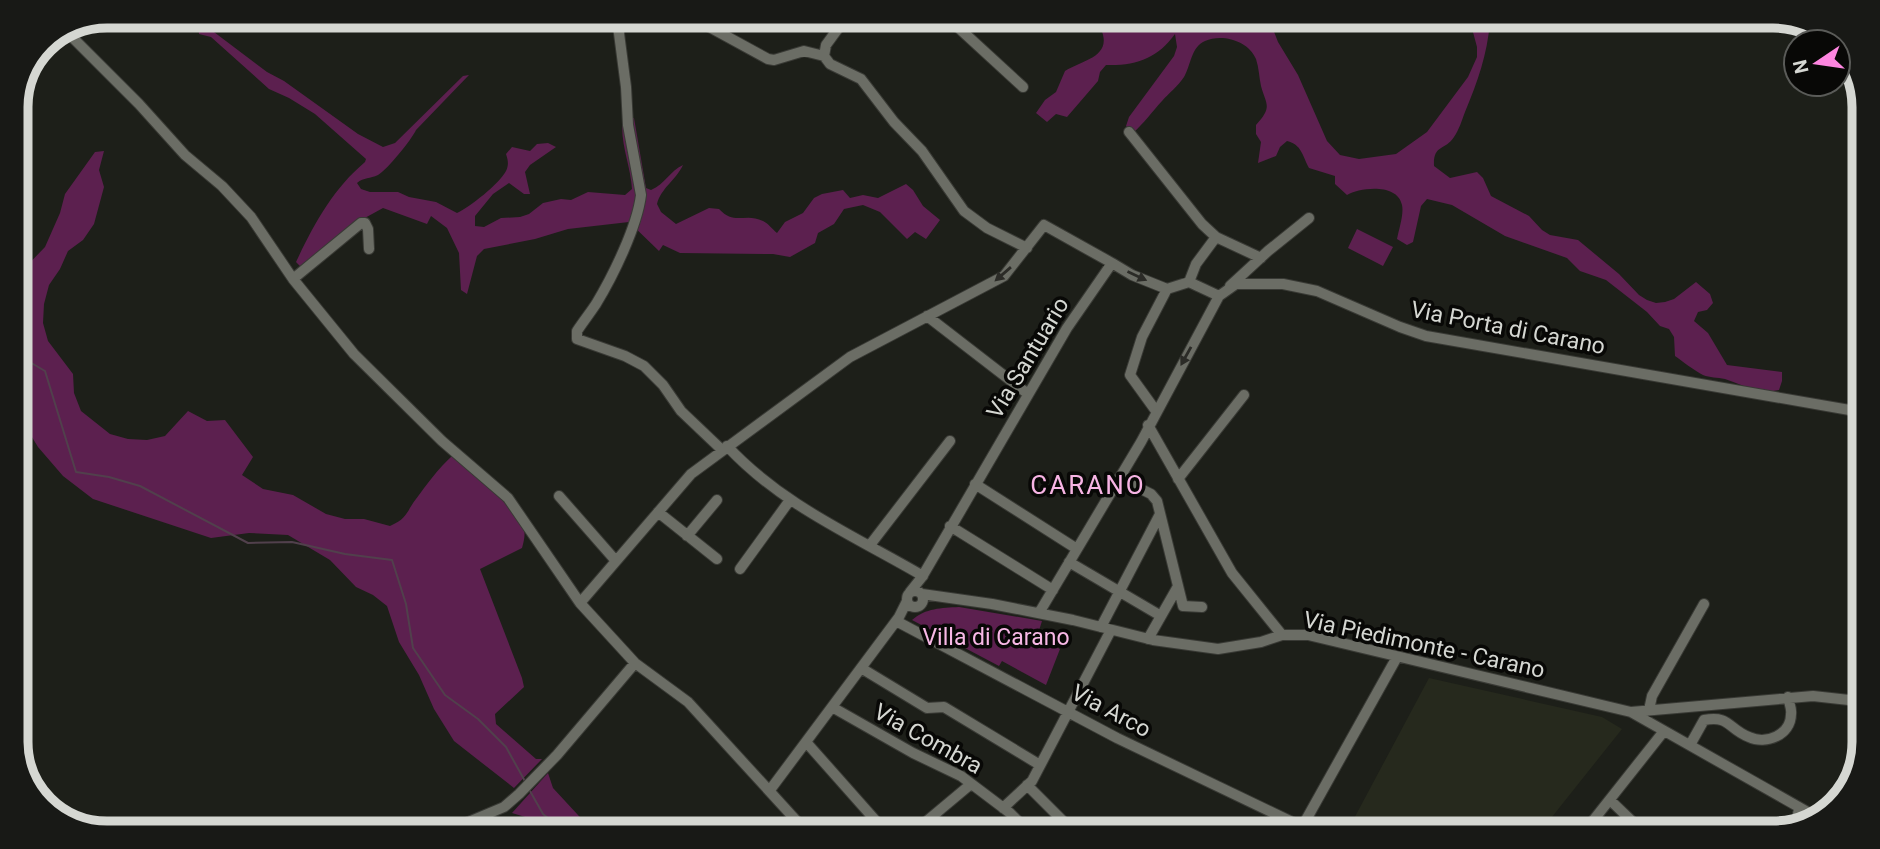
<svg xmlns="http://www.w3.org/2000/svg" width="1880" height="849" font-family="Roboto,sans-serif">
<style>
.built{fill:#26291d}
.green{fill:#5c204f}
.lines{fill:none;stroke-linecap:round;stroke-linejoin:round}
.stream{stroke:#51404c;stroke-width:2}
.minor-casing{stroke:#393a35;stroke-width:12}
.minor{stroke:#6b6d65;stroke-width:10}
.oneway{fill:#2b2b27}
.labels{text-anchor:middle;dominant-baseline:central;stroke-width:7;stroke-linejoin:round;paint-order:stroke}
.street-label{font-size:23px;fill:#d5d7d2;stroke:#080806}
.park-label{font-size:23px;fill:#f8b8e6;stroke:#080806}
.quarter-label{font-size:26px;letter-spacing:2px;fill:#f7b4e4;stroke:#080806}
.rim{fill:none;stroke:#d5d7d2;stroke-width:9}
</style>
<rect width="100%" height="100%" fill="#1d1f19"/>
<!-- built -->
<path class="built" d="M1429 678 1602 717 1622 729 1540 832 1323 831 1329 817 1350 826Z"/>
<!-- green -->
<path class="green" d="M1079 20 1266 21 1271 24 1278 42 1298 75 1327 141 1340 155 1359 159 1396 154 1427 132 1468 77 1477 57V47L1470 21 1490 22C1487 55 1478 81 1465 112 1462 120 1459 130 1454 137 1445 151 1433 144 1434 166L1450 178 1477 172 1483 178 1491 196 1529 216 1542 230 1550 235 1578 240 1619 274 1639 295 1647 300 1656 303 1665 302 1674 299 1696 282 1710 294 1713 303 1707 310 1698 312 1694 321 1708 333 1727 365 1782 372V381L1779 390C1757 395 1744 385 1725 379 1717 377 1710 378 1703 375 1695 371 1682 361 1675 356L1674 337 1669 329 1660 326 1647 312 1606 280 1580 271 1567 258 1505 236 1452 205 1427 199 1421 206 1413 242 1407 245 1397 239C1399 229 1404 214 1402 205 1398 183 1360 187 1347 195L1335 184V176L1309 168C1302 155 1302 145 1287 141L1280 147 1276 156 1258 163 1261 142 1256 134V125C1273 106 1266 105 1261 86 1259 77 1259 68 1256 59 1249 41 1222 33 1205 41 1191 47 1191 65 1184 77 1178 86 1169 93 1162 101 1152 112 1144 123 1133 133L1126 126 1129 117 1174 56 1177 47 1175 34C1158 58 1136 66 1106 65L1100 72 1098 81 1067 117 1056 114 1047 122 1036 113 1045 100 1056 92 1065 71C1083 60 1113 57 1101 29Z
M198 23 210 29 267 72 284 81 358 134 383 147 395 143 463 76 469 75 416 130C412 139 387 170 378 175 370 179 364 177 357 183L361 189 370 192H398L409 197 436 202 457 213C470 207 499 184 506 171 509 165 508 160 506 154L512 147 530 151 537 144 548 143 556 147 530 165 525 172 530 194H524L509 183 493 194 475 216V226L484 227 501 218 520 217 529 214 543 203 561 199 571 200 588 192 625 195 632 189C631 166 619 141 623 118H634L646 188 651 190C665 184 670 171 683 165 676 180 661 188 657 204L661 212 676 224 709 208 719 209C735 226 745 212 763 221 769 224 772 229 777 233L785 222 803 213 814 198 822 194 843 190 850 198 863 195 878 198 906 184 913 190 923 206 940 220 926 239 915 232 907 239 880 212 863 205 844 209 834 224 818 233 815 243 790 257 773 254 680 253 663 245 659 251 629 222 568 229 535 239 484 249 477 256 467 294 461 290 459 253 447 228 431 216 427 224 383 208 363 219 301 267 296 262C314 224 333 189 365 162L366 159 315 114 289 98 269 89 211 37 199 34Z
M104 151 99 170 104 187 94 224 83 240 68 251 60 269 49 285 44 304 43 323 48 341 73 374 74 393 81 411 110 434 128 439 147 440 165 436 188 411 207 421 225 420 253 457 242 475 263 489 293 495 326 514 345 519H364L390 526C408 518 406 512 416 499 427 484 438 469 452 456 472 473 511 503 523 526 526 533 524 541 522 548L480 569 522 678 524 687 495 714 496 724 536 759H542L514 788 454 741 434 709 419 675 399 642 387 606 373 595 356 587 330 560 288 535 249 533 211 538 93 499 63 476 38 447 16 411V277L45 247 60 213 65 194 95 152Z
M1357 229 1393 247 1383 266 1348 248Z
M959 607 1042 621 1037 637 1060 649 1046 685 1002 661 999 666 912 620C926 608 941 608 959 607Z
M548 773 553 788 590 828H541L535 820 512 813Z"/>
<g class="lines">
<!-- stream -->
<path class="stream" d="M16 354 45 371 76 472 109 477 140 486 248 543 292 542 345 554 392 560 406 604 413 648 445 695 478 719 506 747 526 783
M530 791 543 814 560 828"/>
<!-- minor casing -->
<g class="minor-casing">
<path id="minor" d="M617 18 626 87 628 125 641 195C637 227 613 276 596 304 590 313 583 322 577 331V339L625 356 644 366 663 385 681 411 722 450
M693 18 768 59 774 60 804 51 824 56 826 45 845 19
M949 19 1023 87
M67 32 139 104 185 155 222 186 251 217 293 279 354 354 442 441 508 498 580 603 635 663 688 702 804 829
M824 56 830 64 861 79 894 122 922 151 964 211 987 228 1027 248
M1129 132 1202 224 1216 237 1261 258
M293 279 361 223H365L368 229 369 249
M1189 282 1196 264 1216 237
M1230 286 1268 251 1309 218
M927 316 1028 394
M1156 411 1130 375 1142 337 1167 289
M1148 425 1232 573 1282 635
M727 446C783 506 853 535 923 576
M1119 478 1151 494 1157 501 1183 606 1202 607
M1178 479 1244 395
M975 484 1077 549
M559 496 616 561
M658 512 717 559
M950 526 1053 590
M687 536 717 500
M870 545 950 441
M1069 562 1161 616
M740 569 790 500
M907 599a8 8 0 1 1 16 0a8 8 0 1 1-16 0Z
M910 592 922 577 1067 328 1112 263 1132 275 1167 289 1189 282 1219 296
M922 594 992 604 1073 620 1153 640 1218 649 1261 642 1282 635H1308L1631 712 1813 696 1858 701
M580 603 691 474 850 357 1004 276 1044 225 1112 263
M1039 613 1141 442 1219 296 1236 284H1283L1317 291 1400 327 1426 336 1861 412
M896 621 1117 738 1311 831
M1101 627 1160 514
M1148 639 1177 588
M861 668 927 708 944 707 1040 765
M832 707 913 753 961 776 1010 813 1027 830
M1649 710 1652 696 1704 604
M1631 712 1820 819
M806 742 884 830
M1690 745 1704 720C1730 715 1728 729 1749 737 1766 745 1791 735 1791 714 1792 709 1789 703 1788 697
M1027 785 1072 830
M770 790 899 617 907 601
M1610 800 1636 825
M1003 808 1032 781 1111 630
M1796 826 1799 808
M1302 827 1397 657
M454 828 504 807 519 794 557 755 635 663
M916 830 971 784
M1584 832 1664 731"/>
</g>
<!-- minor -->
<use href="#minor" class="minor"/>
</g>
<!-- one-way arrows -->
<defs><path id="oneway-solid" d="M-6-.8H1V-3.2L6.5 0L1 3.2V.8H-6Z" transform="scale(1.75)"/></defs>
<g class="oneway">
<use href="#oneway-solid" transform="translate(1003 274) rotate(139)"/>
<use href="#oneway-solid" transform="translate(1137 276) rotate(25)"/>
<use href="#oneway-solid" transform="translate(1186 356) rotate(119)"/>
</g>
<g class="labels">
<!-- street labels -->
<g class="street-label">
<text transform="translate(1508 328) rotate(11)">Via Porta di Carano</text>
<text transform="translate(1028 358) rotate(-59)">Via Santuario</text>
<text transform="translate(1424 645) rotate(12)">Via Piedimonte - Carano</text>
<text transform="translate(1111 711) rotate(28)">Via Arco</text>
<text transform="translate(928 739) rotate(29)">Via Combra</text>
</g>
<!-- park labels -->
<g class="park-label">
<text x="996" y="637">Villa di Carano</text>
</g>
<!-- quarter labels -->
<g class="quarter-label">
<text x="1088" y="485">CARANO</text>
</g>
</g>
<!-- crop -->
<path d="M0 0H1880V849H0ZM107 28H1773A79 79 0 0 1 1852 107V742A79 79 0 0 1 1773 821H107A79 79 0 0 1 28 742V107A79 79 0 0 1 107 28Z" fill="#181916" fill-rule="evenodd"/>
<path class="rim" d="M107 28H1773A79 79 0 0 1 1852 107V742A79 79 0 0 1 1773 821H107A79 79 0 0 1 28 742V107A79 79 0 0 1 107 28Z"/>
<!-- north arrow -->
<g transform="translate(1817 63) rotate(257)"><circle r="33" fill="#080806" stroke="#5a5b58" stroke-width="2"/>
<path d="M0-5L12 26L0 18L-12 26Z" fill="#fe86e0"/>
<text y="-10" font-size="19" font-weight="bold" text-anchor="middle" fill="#d5d7d2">N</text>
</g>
</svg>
